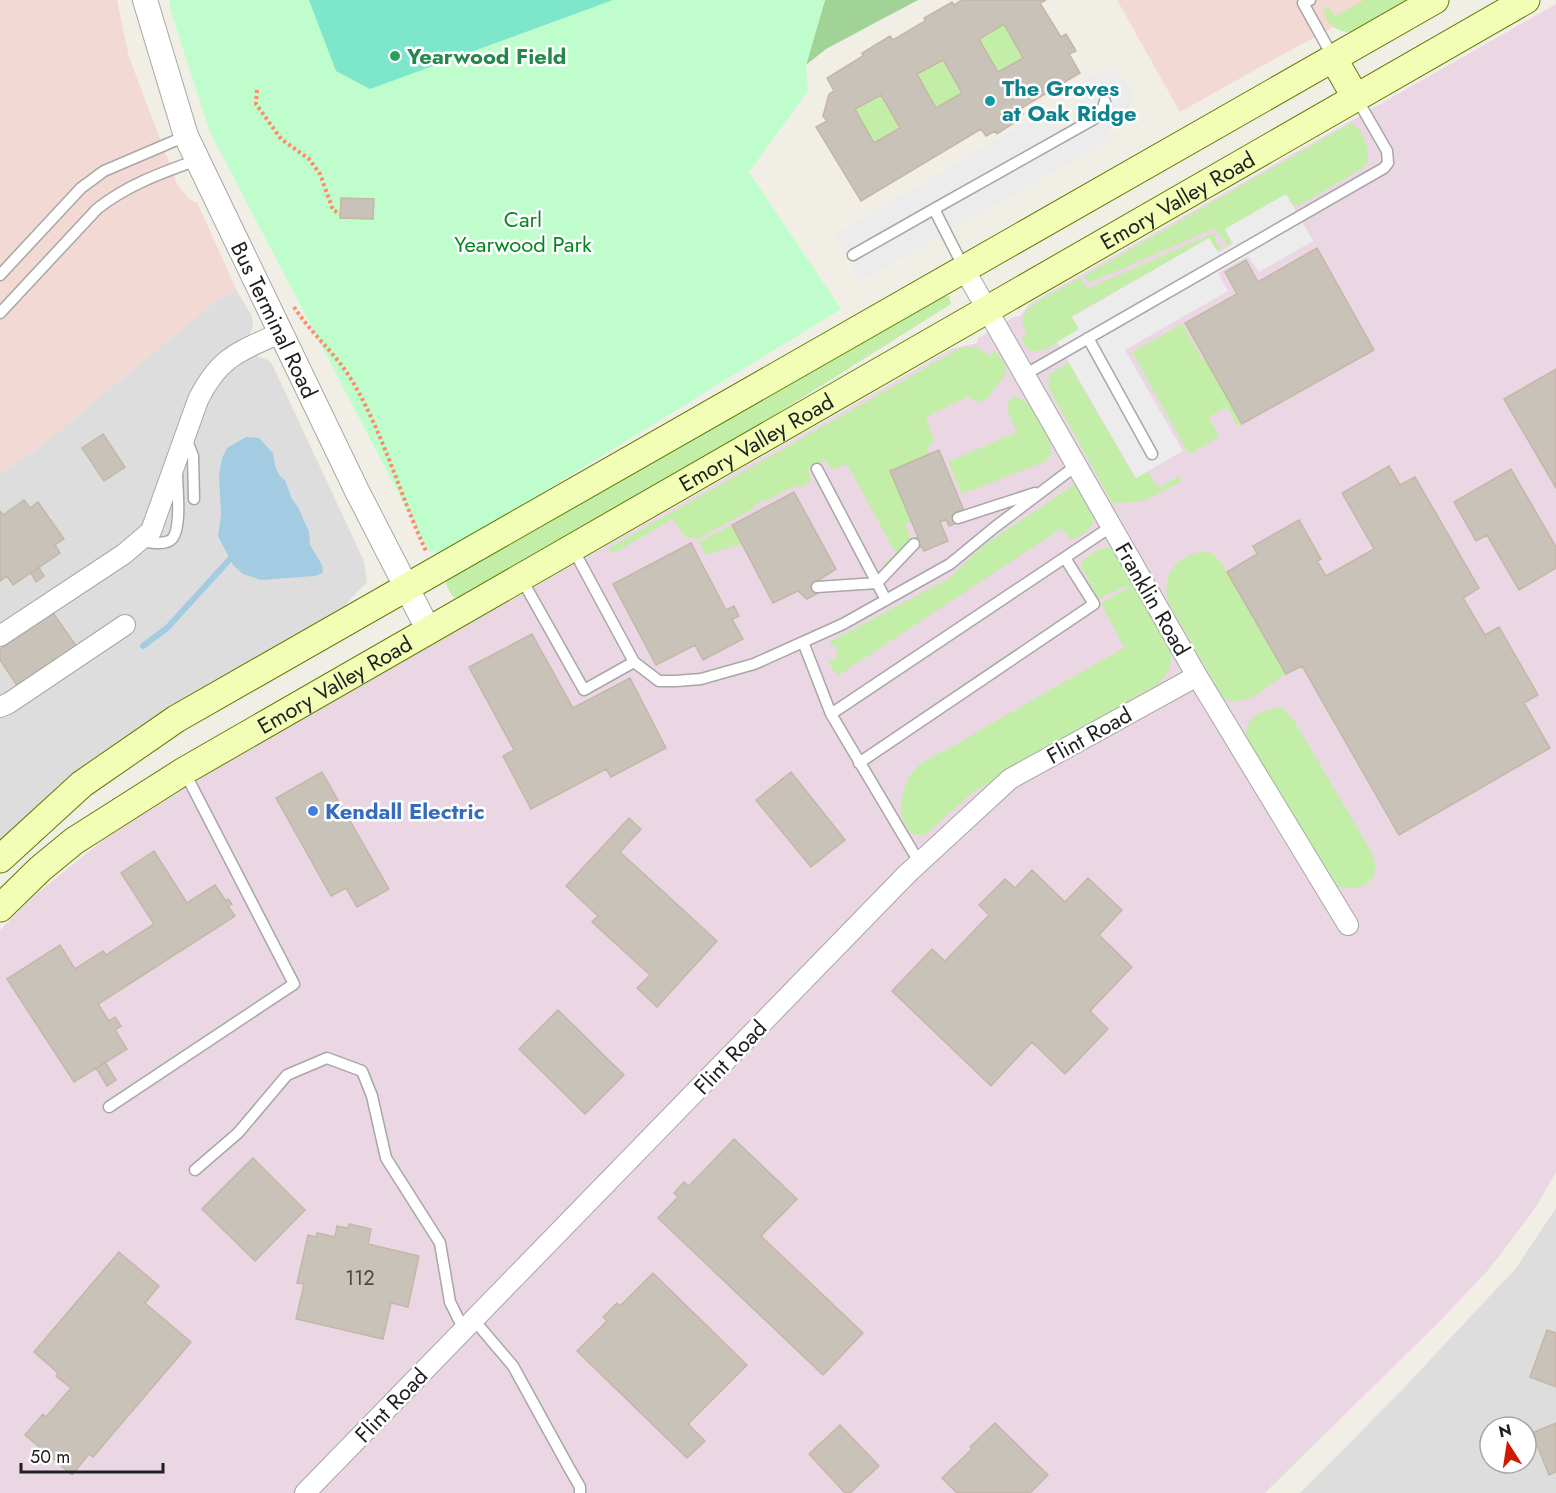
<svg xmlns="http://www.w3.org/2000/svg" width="1556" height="1493" font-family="Jost,sans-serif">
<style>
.residential{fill:#dedddd;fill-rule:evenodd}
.commercial{fill:#f3d9d4}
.industrial{fill:#ebd7e4}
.grass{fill:#c2eea8}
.forest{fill:#a1d397}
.park{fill:#c0fdcc}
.pitch{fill:#7ee6ca}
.parking{fill:#ececec}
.water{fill:#a3cce2}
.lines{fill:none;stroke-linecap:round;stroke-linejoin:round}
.stream{stroke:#a3cce2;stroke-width:6}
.building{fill:#c9c2b8;stroke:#c4b7a6;stroke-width:1.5;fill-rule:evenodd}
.service-casing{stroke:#a7a7a7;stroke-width:13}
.minor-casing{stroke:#a7a7a7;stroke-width:22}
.tertiary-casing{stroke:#a7a7a7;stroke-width:26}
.secondary-casing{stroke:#607d00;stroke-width:29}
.path{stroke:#ff8a68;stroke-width:4;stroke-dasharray:3 3;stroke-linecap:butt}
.service{stroke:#fff;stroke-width:10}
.minor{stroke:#fff;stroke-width:20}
.tertiary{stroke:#fff;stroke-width:24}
.secondary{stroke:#f2feb6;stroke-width:27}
.leisure-dot{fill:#2e9e5b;stroke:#fff;stroke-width:2}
.culture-dot{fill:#0f9aa8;stroke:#fff;stroke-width:2}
.shop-dot{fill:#3f7fe0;stroke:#fff;stroke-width:2}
.labels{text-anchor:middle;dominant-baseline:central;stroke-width:5;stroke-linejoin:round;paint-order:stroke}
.number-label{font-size:20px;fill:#4a4846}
.leisure-label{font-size:22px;font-weight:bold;fill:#27864d;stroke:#fff;text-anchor:start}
.culture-label{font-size:22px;font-weight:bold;fill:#0d838f;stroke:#fff;text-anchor:start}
.street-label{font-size:22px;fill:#202020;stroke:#fff}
.park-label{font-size:22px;fill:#03881f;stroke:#fff}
.shop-label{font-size:22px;font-weight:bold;fill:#366cbe;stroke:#fff;text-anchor:start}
</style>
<rect width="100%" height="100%" fill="#f1efe5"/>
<!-- residential -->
<path class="residential" d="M237 291 252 316 253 327 250 334 258 357 268 360 272 364 364 561 367 583 356 593 338 614 0 842V473L38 448 218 299Z
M1556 1208V1493H1300L1399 1393 1516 1268ZM1490 1427H1526V1463H1490Z"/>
<!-- commercial -->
<path class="commercial" d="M0 0H117L129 57 178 186 190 200 197 202 237 291 218 299 38 448 0 473Z
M1117 0H1385L1280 56 1180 112Z"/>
<!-- industrial -->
<path class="industrial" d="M1556 4V1172L1536 1207 1490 1268 1441 1320 1265 1493H0V930L34 896 102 841 205 775 951 349 977 343 978 338 1014 317 1020 316 1029 304Z"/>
<!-- grass -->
<path class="grass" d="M1364 0H1410L1352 32C1337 33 1323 22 1324 7L1329 8 1335 16Z
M1004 24 1023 58 998 72 979 39Z
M943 60 962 93 936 108 917 74Z
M881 95 900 128 874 143 855 109Z
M1351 123C1364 131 1369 147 1368 161L1363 168 1298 206 1293 205 1287 194 1225 230 1231 242 1226 247 1224 238H1221L1215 228 1089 283 1084 276Z
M1214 233 1217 245 1221 246 1222 249 1216 250 1208 239 1072 316 1078 328 1077 331C1066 337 1040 358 1028 349 1025 347 1023 340 1021 337L1027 334C1023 327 1021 322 1024 315 1029 302 1067 286 1080 278L1087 289Z
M949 296 951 304 754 428 457 599 452 596 446 584 447 580 939 298Z
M1182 324 1202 359 1205 358 1242 424 1238 426 1227 407 1209 417 1219 437 1189 454 1132 352Z
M962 347H977L990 356 995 350 1005 364 1006 373 986 400 974 402 969 396 926 417 934 440 928 448 929 454 890 471 911 522 905 524 911 540 887 568 883 564 896 554 847 464 832 470 825 460 807 470 811 477 809 483 798 488 796 485 768 500C762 500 755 503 752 509L698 539 685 537 673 519 612 554 609 548Z
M1071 361 1089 369 1076 376 1135 478 1148 472 1158 488 1179 476 1182 481 1142 502 1112 503 1048 386 1050 374Z
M1015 396 1028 403 1050 440 1051 457 1042 463 962 494 948 462 1017 432 1007 411 1009 401Z
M1075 484 1094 517C1093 530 1081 535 1071 541L1062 528 839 675 833 671 828 659 836 660 837 647 830 645 831 641 948 579 984 545Z
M732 525 742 544 706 555 699 542Z
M1107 547 1113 549 1169 646C1174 662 1170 673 1158 684L973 792 925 835C913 836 909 832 904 822 897 808 904 783 914 770 921 761 946 750 957 744 1012 711 1068 680 1124 648L1101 603 1127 589 1126 586 1098 599 1081 566C1083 557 1098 549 1107 547Z
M1206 551C1217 554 1221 563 1227 572L1286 674C1265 686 1250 708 1224 699L1168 602C1161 573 1177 555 1206 551Z
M1283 708 1295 722 1372 853C1384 884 1359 892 1334 886L1248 742C1240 718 1263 708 1283 708Z"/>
<!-- forest -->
<path class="forest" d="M825 0H918L826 49 806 65Z"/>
<!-- park -->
<path class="park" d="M169 0H825L806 65 808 91 749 172 841 309 454 547 437 553 429 552 210 132 170 9Z"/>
<!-- pitch -->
<path class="pitch" d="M309 0H613L370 89 336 71Z"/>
<!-- parking -->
<path class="parking" d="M1108 70 1117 72 1129 84 1133 97 1129 115 1121 125 1106 131 1111 139 860 282 835 234 1025 123 1046 122 1057 128 1068 126 1076 119 1072 103 1077 86 1084 78Z
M1286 194 1313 241 1259 272 1248 256 1218 273 1228 291 1125 350 1183 451 1136 478 1057 342 1079 329 1072 317 1209 238 1218 253 1233 244 1225 229Z"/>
<!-- water -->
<path class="water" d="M246 437 259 438 273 453 275 466 280 476 285 480 292 499 298 507 309 532 310 545 322 565 323 573 315 576 261 580 243 574 233 565 218 536 221 515 219 475 222 458 227 448Z"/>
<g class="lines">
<!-- stream -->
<path class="stream" d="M143 646 167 628 230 559"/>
</g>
<!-- building -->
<path class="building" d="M962 0H1046L1040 3 1061 37 1066 34 1076 51 1069 54 1080 73 1020 109 1023 114 1013 120 1014 123 997 134 995 131 986 136 981 129 861 201 816 127 827 121 823 116 829 94 834 91 827 78 863 56 862 53 890 36 893 40 925 21 924 18 952 2 954 5ZM1004 24 1023 58 998 72 979 39ZM943 60 962 93 936 108 917 74ZM881 95 900 128 874 143 855 109Z
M341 198 374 199 373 219 340 218Z
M1317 248 1374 350 1242 424 1185 323 1237 294 1225 272 1246 260 1258 282Z
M1556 369V488L1504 399Z
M103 434 125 467 104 481 82 448Z
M939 450 964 511 960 522 949 526 946 519 940 522 948 541 924 551 922 547 918 548 911 540 918 537 890 471Z
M1389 466 1400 485 1415 477 1479 588 1463 598 1485 635 1499 627 1538 695 1524 703 1550 748 1399 835 1302 666 1286 674 1227 572 1257 554 1253 546 1299 520 1321 559 1317 561 1326 576 1374 549 1342 493Z
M1511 469 1556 547V568L1519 590 1487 535 1476 541 1454 502Z
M794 492 836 569 817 581 818 593 807 599 798 591 773 603 732 525Z
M24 500 30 508 38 502 64 539 55 545 60 553 13 585 7 576 0 581V511L3 515Z
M691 543 726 610 734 606 739 616 732 619 743 639 703 660 695 645 656 665 613 584Z
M39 568 44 576 36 582 31 573Z
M53 613 77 647 18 687 0 660V649Z
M532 634 573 708 630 678 666 748 611 777 606 769 531 809 503 756 514 750 469 667Z
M322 772 389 889 357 907 346 888 331 896 276 798Z
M791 772 845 840 811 867 756 800Z
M629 818 641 829 620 852 717 941 657 1007 637 988 650 975 592 922 598 916 566 886Z
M154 851 187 903 215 885 226 901 228 899 232 904 228 906 235 916 98 1004 109 1021 115 1017 121 1026 115 1030 127 1049 74 1082 7 979 60 945 75 969 103 951 106 955 154 924 121 873Z
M1032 870 1065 902 1088 878 1122 910 1099 935 1132 967 1090 1011 1108 1029 1065 1074 1032 1042 991 1086 892 991 932 949 945 961 989 915 979 905 1005 879 1015 888Z
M558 1010 624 1075 585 1114 519 1049Z
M105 1062 116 1080 107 1086 96 1068Z
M734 1139 797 1199 761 1236 863 1333 823 1375 658 1218 678 1197 674 1193 684 1182 689 1186Z
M253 1158 305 1210 255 1261 202 1209Z
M349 1224 371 1229 368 1244 419 1256 408 1307 391 1303 383 1339 296 1319 304 1284 297 1283 308 1235 316 1237 317 1233 335 1237 337 1226 348 1228Z
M119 1252 159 1286 145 1303 191 1342 93 1457 89 1454 72 1475 25 1435 43 1414 46 1417 71 1388 56 1376 58 1373 34 1352Z
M653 1273 747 1365 688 1424 705 1441 687 1458 577 1351 607 1321 603 1317 617 1303 620 1306Z
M1547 1330 1556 1333V1387L1530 1377Z
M995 1423 1048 1475 1030 1493H957L942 1478 972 1449 970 1447Z
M1556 1423V1472L1549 1475 1532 1433Z
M840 1425 879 1466 850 1493H845L809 1454Z"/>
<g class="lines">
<!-- service casing -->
<g class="service-casing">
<path id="service" d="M1310 0 1303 3 1333 57
M853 255 934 209
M964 268 934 209 1094 119 1102 111 1105 101
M0 275 81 188 104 171 186 136
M0 313 97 209C127 185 161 173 197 160
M1088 338 1152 454
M1026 374 1384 168 1388 163 1387 151 1357 99
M186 438 193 456 194 499
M817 469 886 600
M958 518 1035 493
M140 541C149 542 161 545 169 541 183 535 177 488 177 475
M521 578 584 690 634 662 573 549
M817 587 877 583 914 544
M803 642 831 714 919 862
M634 662 659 681H676L701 679 754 664 843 624 950 564 995 527 1077 465
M831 714 1112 526
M859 763 1094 604 1065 558
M109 1107 294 984 184 771
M195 1170 238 1133 287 1075 327 1058 362 1071 372 1096 386 1158 440 1243 450 1302 464 1330
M474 1320 513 1366 568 1466 580 1487V1493"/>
</g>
<!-- minor casing -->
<g class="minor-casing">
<path id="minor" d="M964 269 1197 676 1348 925
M0 636 124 554 151 531 198 400C219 357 238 352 280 333
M0 707 9 703 125 625
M305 1493 907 874 1010 779 1197 676"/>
</g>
<!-- tertiary casing -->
<g class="tertiary-casing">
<g id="tertiary">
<path id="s1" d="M145 0 186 136 357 491 429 631"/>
</g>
</g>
<!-- secondary casing -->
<g class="secondary-casing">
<g id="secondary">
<path d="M1333 58 1356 98"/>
<path d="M0 859 82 784 176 719 1435 0"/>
<path id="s2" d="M0 908 40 869 74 841 184 771 1526 0"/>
</g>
</g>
<!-- path -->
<path class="path" d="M257 90 256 104 281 139 309 159 320 174 333 210 340 214
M294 307C310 332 335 353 351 379 383 432 400 495 426 551"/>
<!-- service -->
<use href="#service" class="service"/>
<!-- minor -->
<use href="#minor" class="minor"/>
<!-- tertiary -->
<use href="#tertiary" class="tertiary"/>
<!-- secondary -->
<use href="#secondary" class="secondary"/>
</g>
<!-- markers -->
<circle class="leisure-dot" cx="395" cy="56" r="6"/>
<circle class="culture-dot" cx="990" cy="101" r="6"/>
<circle class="shop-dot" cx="313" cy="811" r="6"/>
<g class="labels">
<!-- number labels -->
<g class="number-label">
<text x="360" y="1278">112</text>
</g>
<!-- leisure labels -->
<g class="leisure-label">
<text x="407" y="56">Yearwood Field</text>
</g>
<!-- culture labels -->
<g class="culture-label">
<text x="1002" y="88">The Groves<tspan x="1002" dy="25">at Oak Ridge</tspan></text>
</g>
<!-- street labels -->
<g class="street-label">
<text stroke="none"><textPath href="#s2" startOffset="1376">Emory Valley Road</textPath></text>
<text stroke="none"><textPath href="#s1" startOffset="346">Bus Terminal Road</textPath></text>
<text stroke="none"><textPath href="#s2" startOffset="890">Emory Valley Road</textPath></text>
<text transform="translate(1153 599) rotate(60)">Franklin Road</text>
<text stroke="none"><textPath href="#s2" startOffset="404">Emory Valley Road</textPath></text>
<text transform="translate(1089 735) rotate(-29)">Flint Road</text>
<text transform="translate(730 1057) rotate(-46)">Flint Road</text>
<text transform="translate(391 1405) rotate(-46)">Flint Road</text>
</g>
<!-- park labels -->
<g class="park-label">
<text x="523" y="219">Carl<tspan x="523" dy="25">Yearwood Park</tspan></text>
</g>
<!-- shop labels -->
<g class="shop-label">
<text x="325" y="811">Kendall Electric</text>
</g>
</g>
<!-- north arrow -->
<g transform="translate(1508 1445) rotate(348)"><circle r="28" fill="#ffffff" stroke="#a6a6a6" stroke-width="1.5"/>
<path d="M0-4.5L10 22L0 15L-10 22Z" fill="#cf1900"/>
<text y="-9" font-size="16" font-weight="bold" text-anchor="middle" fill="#202020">N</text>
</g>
<!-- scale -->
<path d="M21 1463v9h142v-9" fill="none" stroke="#202020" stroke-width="3"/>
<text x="30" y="1463" font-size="18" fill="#202020" stroke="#ffffff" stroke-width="4.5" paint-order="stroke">50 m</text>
</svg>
